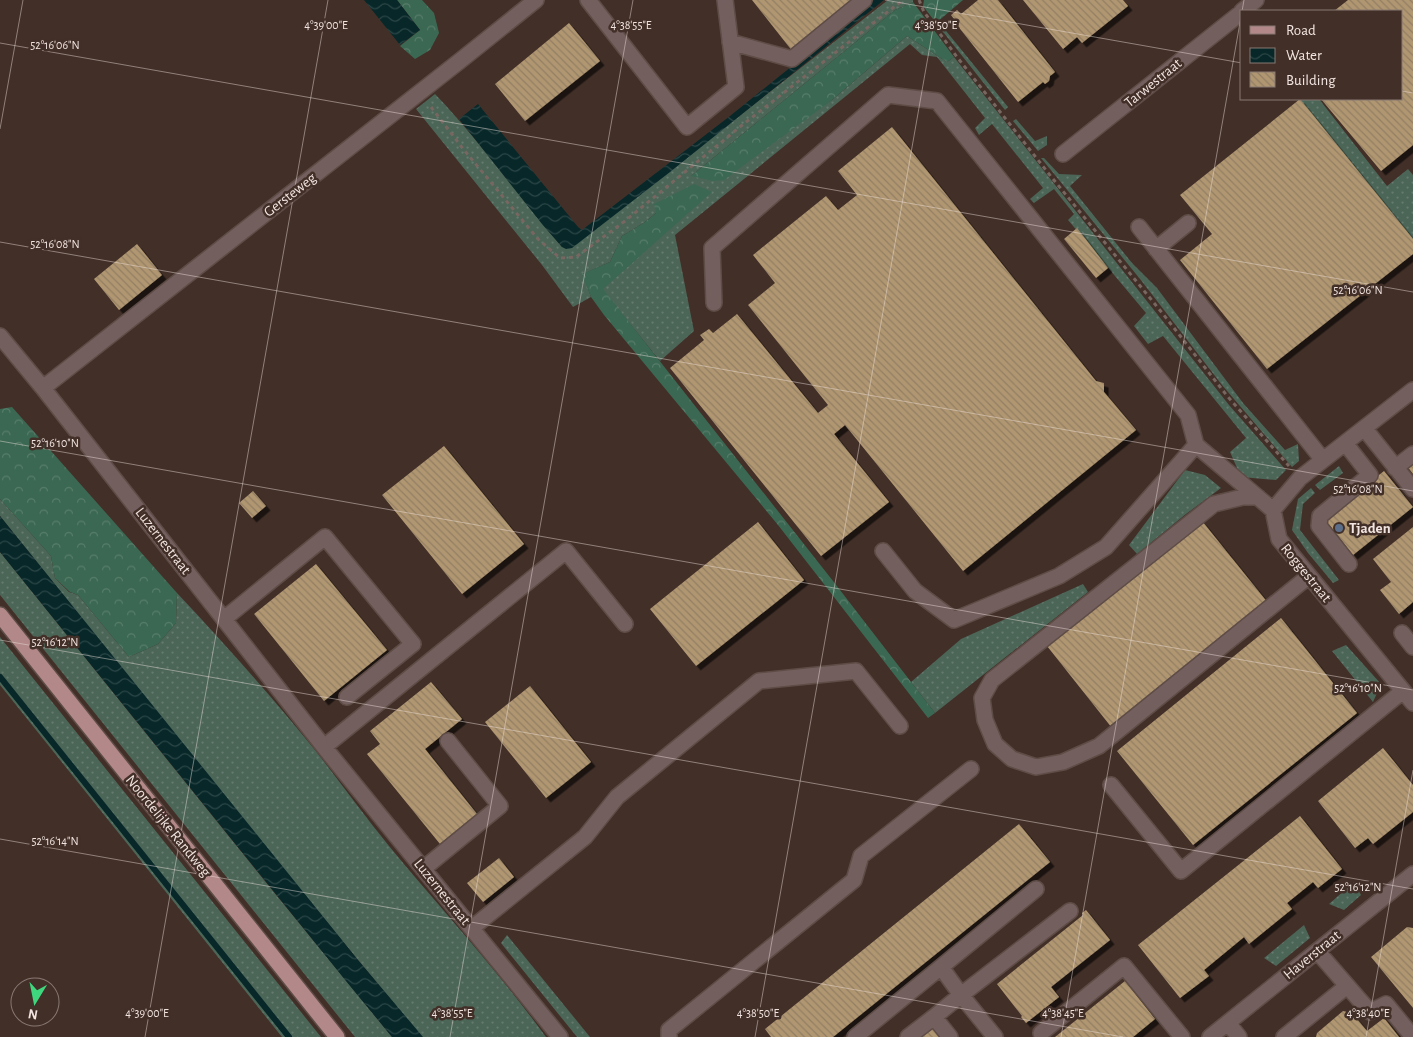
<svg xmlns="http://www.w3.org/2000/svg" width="1413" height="1037" font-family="'Alegreya Sans',sans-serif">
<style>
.grass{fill:url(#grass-dots)}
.forest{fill:url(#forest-crowns)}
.water{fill:url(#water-waves)}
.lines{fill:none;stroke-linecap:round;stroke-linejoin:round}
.stream{stroke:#072728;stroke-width:6}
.building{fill:url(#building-back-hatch);filter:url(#shadow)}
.minor-casing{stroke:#5e4c46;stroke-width:18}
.major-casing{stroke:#5e4c46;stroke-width:18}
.path{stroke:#786761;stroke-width:3;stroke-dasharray:4 4;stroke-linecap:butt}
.minor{stroke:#745f5f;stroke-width:15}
.major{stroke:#b28889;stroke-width:15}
.ticks{fill:none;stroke:#f2e5e1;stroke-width:1;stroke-opacity:0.45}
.service-dot{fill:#5c6f8a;stroke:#422f28;stroke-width:2}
.labels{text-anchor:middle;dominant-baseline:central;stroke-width:5;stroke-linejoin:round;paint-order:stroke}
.street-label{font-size:15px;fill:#f2e5e1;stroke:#422f28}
.poi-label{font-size:15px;font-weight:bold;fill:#f2e5e1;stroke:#422f28;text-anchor:start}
.ticks-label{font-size:12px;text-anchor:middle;fill:#f2e5e1;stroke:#422f28;stroke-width:5;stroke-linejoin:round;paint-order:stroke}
</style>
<defs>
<pattern id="grass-dots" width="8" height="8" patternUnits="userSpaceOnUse" patternTransform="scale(1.25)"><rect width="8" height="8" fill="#4b6557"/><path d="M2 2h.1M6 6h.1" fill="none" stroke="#657b6f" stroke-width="1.8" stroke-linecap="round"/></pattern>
<pattern id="forest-crowns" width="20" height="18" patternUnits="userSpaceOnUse" patternTransform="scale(1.25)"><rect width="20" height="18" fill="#3b6852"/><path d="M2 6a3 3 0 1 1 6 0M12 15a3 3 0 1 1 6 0" fill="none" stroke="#587d6b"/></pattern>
<pattern id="water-waves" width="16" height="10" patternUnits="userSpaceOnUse" patternTransform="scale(1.25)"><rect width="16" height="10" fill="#072728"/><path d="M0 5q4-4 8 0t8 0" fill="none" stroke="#2c4647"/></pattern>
<pattern id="building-back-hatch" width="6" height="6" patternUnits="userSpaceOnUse" patternTransform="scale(1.25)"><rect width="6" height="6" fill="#b19771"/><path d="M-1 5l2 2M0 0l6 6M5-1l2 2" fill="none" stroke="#927e64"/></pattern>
<filter id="shadow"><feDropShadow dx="4.5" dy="4.5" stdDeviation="0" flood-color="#0009"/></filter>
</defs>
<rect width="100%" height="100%" fill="#422f28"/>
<!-- grass -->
<path class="grass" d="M888 0H913V2L895 10 691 176 832 100 907 36 947 62 954 57 1229 405 1286 470 1276 480 1241 477 1230 452 1246 438 1163 336 1148 344 1134 326 1146 313 1068 220 1074 214 1054 189 1034 203 1030 199 1043 188 992 124 979 135 975 128 985 118 937 57 922 55 910 44 675 235 694 331 660 361 602 289 711 192 656 213 645 222 622 236 610 262 583 274 591 297 573 307 542 265 416 109 435 94C481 142 519 197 562 247L604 221Z
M938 21 1008 107 1005 110 936 23Z
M1297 99H1319L1387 186 1408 169 1413 175V242Z
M1016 119 1035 141 1047 136V145L1038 151 1013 121Z
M1041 158H1044L1059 174 1082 175 1070 186 1132 263 1157 288 1243 403 1285 450 1298 444 1299 461 1292 467 1222 385 1140 279Z
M1339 466 1343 473 1320 490 1315 485Z
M1185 470 1205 475 1221 488 1186 514 1137 554 1129 545Z
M1311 488 1315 493 1303 504 1300 530 1339 580 1333 583 1308 553 1292 530 1298 499Z
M0 499 51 556 55 578 69 592 78 595 129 657 158 644 176 623 177 593C225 644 271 696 315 750 340 782 364 815 389 846 442 910 498 971 546 1037H422L358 960 199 765 0 516Z
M0 552 268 885 392 1037H355L0 595Z
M1083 584 1088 592 935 713 911 682 961 639Z
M0 637 321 1037H282L0 685Z
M1346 645 1381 684 1373 702 1332 651Z
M1354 882 1361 895 1344 910 1329 904Z
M1304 925 1310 938 1276 966 1264 958Z
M507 935 590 1037H577L501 943Z"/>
<!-- forest -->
<path class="forest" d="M397 0H422L434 13 439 33 430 50 415 59 400 46 420 30Z
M924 0H963L936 23 923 6Z
M913 2 954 57 947 62 907 36 832 100 724 180 713 181 691 176 895 10Z
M694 184 712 192 603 289 833 581 935 713 928 718 778 525 604 315 591 297 582 274 610 262 622 236 645 222 656 213 654 204Z
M12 407 177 593 176 623 158 644 129 657 78 595 70 592 55 578 51 556 0 499V409Z"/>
<!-- water -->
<path class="water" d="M364 0H397L420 30 400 45Z
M874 0H884L670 172 572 248 566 249 562 247 542 224 459 119 478 104 578 227 582 230 730 116Z
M0 516 358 960 423 1037H392L346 981 0 552Z"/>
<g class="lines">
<!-- stream -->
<path class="stream" d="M0 677 289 1037"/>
</g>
<!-- building -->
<path class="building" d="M752 0H857L793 52Z
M978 0H998L1055 72 1050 76 1049 81 1045 84 1043 82 1018 102 953 20 954 19 951 15 957 10 961 14Z
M1023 0H1123L1128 6 1082 43 1077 37 1063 49Z
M1348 0H1413V145L1381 171 1321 99H1402V11H1334Z
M569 23 600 61 525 121 495 84Z
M1300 99 1413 239V254L1267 369 1180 260 1212 234 1180 195Z
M892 127 1096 381 1104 383V392L1136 430 963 571 845 425 834 434 889 502 821 556 670 368 704 340 700 335 709 329 713 333 737 314 818 413 828 405 748 305 775 283 753 255 826 196 838 210 857 195 838 171Z
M1077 228 1108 268 1096 278 1064 239Z
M137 244 162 275 119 310 94 279Z
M444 446 524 544 462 594 382 495Z
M1413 461V474L1407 466Z
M1384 471 1413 507 1353 555 1324 518Z
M253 491 266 506 252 518 239 503Z
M1202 521 1268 603 1112 728 1047 646Z
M758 522 804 580 696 666 650 609Z
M1413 527V602L1399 614 1380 590 1391 582 1373 559Z
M316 564 387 650 324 701 254 614Z
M1281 618 1357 713 1193 845 1117 751Z
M431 682 462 719 425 749 477 814 440 844 367 754 380 744 370 731Z
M530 686 591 762 546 798 485 722Z
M1383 748 1413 785V812L1373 844 1368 838 1355 848 1318 801Z
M1300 816 1342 869 1318 888 1313 882 1287 903 1292 909 1249 944 1244 937 1204 970 1209 976 1180 998 1138 945Z
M1019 824 1050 862 833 1037H771L765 1029Z
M499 858 514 877 483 902 467 883Z
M1086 910 1110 940 1051 987 1059 997 1026 1023 1021 1017 1022 1016 997 984 1083 915 1082 913Z
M1407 927 1413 928V1008L1371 957Z
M1125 981 1155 1019 1133 1037H1055Z
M1343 1011 1352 1013 1367 1031 1384 1018 1399 1037H1316L1317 1033Z
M933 1028 941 1037H921Z"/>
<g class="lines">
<!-- minor casing -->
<g class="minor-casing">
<path id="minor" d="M588 0 687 127 736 87 725 0
M1242 11 1256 0
M730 42 792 59 864 0
M1063 154 1242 12
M1139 227 1323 460
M1156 249 1188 223
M714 303 712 248 888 95 937 101 1188 415 1196 445 1273 510
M0 336 43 388 324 747 560 1037
M43 388 461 60 536 0
M1413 390 1300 478 1273 510 1279 539 1413 703
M1364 428 1413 489
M1345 443 1370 475 1320 516 1319 526 1349 564
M1395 468 1413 454
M1258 497H1243L1214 504 992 680 982 698 985 720 995 744 1012 759 1036 767 1063 762 1099 746 1309 576
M883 551 915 591 954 620 1059 576 1106 547 1196 445
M224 619 325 537 413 644 347 697
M1402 633 1413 647
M324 747 566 551 625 624
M1111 785 1181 871 1403 691
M423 869 500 806 448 741
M1036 889 941 967 961 995 1070 911
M472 928 585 837 617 797 759 681 856 671 900 726
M1317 951 1370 1012 1386 1004 1413 1037
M934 1017 961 995 995 1037
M1228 1023 1239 1037
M1041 1033 1124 966 1182 1037
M669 1037V1030L854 880 861 856 971 769
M855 1037 941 967
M908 1037 934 1017 950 1037
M1210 1037 1413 874
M1284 1037 1347 986"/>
</g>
<!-- major casing -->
<g class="major-casing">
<path id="major" d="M0 615 337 1037"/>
</g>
<!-- path -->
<path class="path" d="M919 0 924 12 957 57 1049 174 1163 314 1228 397 1289 466
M431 107 464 150 538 239 560 258 576 257 625 221 741 126 903 0"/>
<!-- minor -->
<use href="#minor" class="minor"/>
<!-- major -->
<use href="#major" class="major"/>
</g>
<!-- ticks -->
<path class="ticks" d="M885 0 1242 63M0 43 1413 292M1402 91 1413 93M0 129 23 0M0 242 1413 491M0 441 1413 690M0 640 1413 889M0 839 1123 1037M145 1037 328 0M450 1037 633 0M755 1037 938 0M1061 1037 1244 0M1366 1037 1413 770"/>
<!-- markers -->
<circle class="service-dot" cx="1339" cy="528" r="5"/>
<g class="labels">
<!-- street labels -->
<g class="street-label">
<text transform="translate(1153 83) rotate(-39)">Tarwestraat</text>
<text transform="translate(290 195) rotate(-38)">Gersteweg</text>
<text transform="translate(163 541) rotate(52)">Luzernestraat</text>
<text transform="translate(1306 573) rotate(51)">Roggestraat</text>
<text transform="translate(168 826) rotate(51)">Noordelijke Randweg</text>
<text transform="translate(442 892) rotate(51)">Luzernestraat</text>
<text transform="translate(1312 955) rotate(-39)">Haverstraat</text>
</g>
<!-- poi labels -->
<g class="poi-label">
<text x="1349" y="528">Tjaden</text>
</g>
</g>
<g class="ticks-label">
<text x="326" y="29">4°39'00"E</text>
<text x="631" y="29">4°38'55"E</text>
<text x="936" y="29">4°38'50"E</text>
<text x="55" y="49">52°16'06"N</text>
<text x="55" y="248">52°16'08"N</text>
<text x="1358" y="294">52°16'06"N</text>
<text x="55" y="447">52°16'10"N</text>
<text x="1358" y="493">52°16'08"N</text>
<text x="55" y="646">52°16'12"N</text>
<text x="1358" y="692">52°16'10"N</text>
<text x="55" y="845">52°16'14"N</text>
<text x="1358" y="891">52°16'12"N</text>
<text x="147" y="1017">4°39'00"E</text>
<text x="452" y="1017">4°38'55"E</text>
<text x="758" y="1017">4°38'50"E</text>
<text x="1063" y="1017">4°38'45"E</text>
<text x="1368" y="1017">4°38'40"E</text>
</g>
<!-- legend -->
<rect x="1240" y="10" width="162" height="90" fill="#422f28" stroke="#887872"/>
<rect x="1250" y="26" width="25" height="8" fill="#b28889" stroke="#887872"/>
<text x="1286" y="35" font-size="15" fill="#f2e5e1">Road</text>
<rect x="1250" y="48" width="25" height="15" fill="url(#water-waves)" stroke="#887872"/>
<text x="1286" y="60" font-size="15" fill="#f2e5e1">Water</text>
<rect x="1250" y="72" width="25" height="15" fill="url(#building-back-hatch)" stroke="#887872"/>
<text x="1286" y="85" font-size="15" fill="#f2e5e1">Building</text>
<!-- north arrow -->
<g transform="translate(35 1002) rotate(190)"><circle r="24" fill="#422f28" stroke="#887872"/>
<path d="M0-4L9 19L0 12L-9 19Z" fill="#3ed77d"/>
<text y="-8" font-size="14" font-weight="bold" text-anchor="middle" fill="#f2e5e1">N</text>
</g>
</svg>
